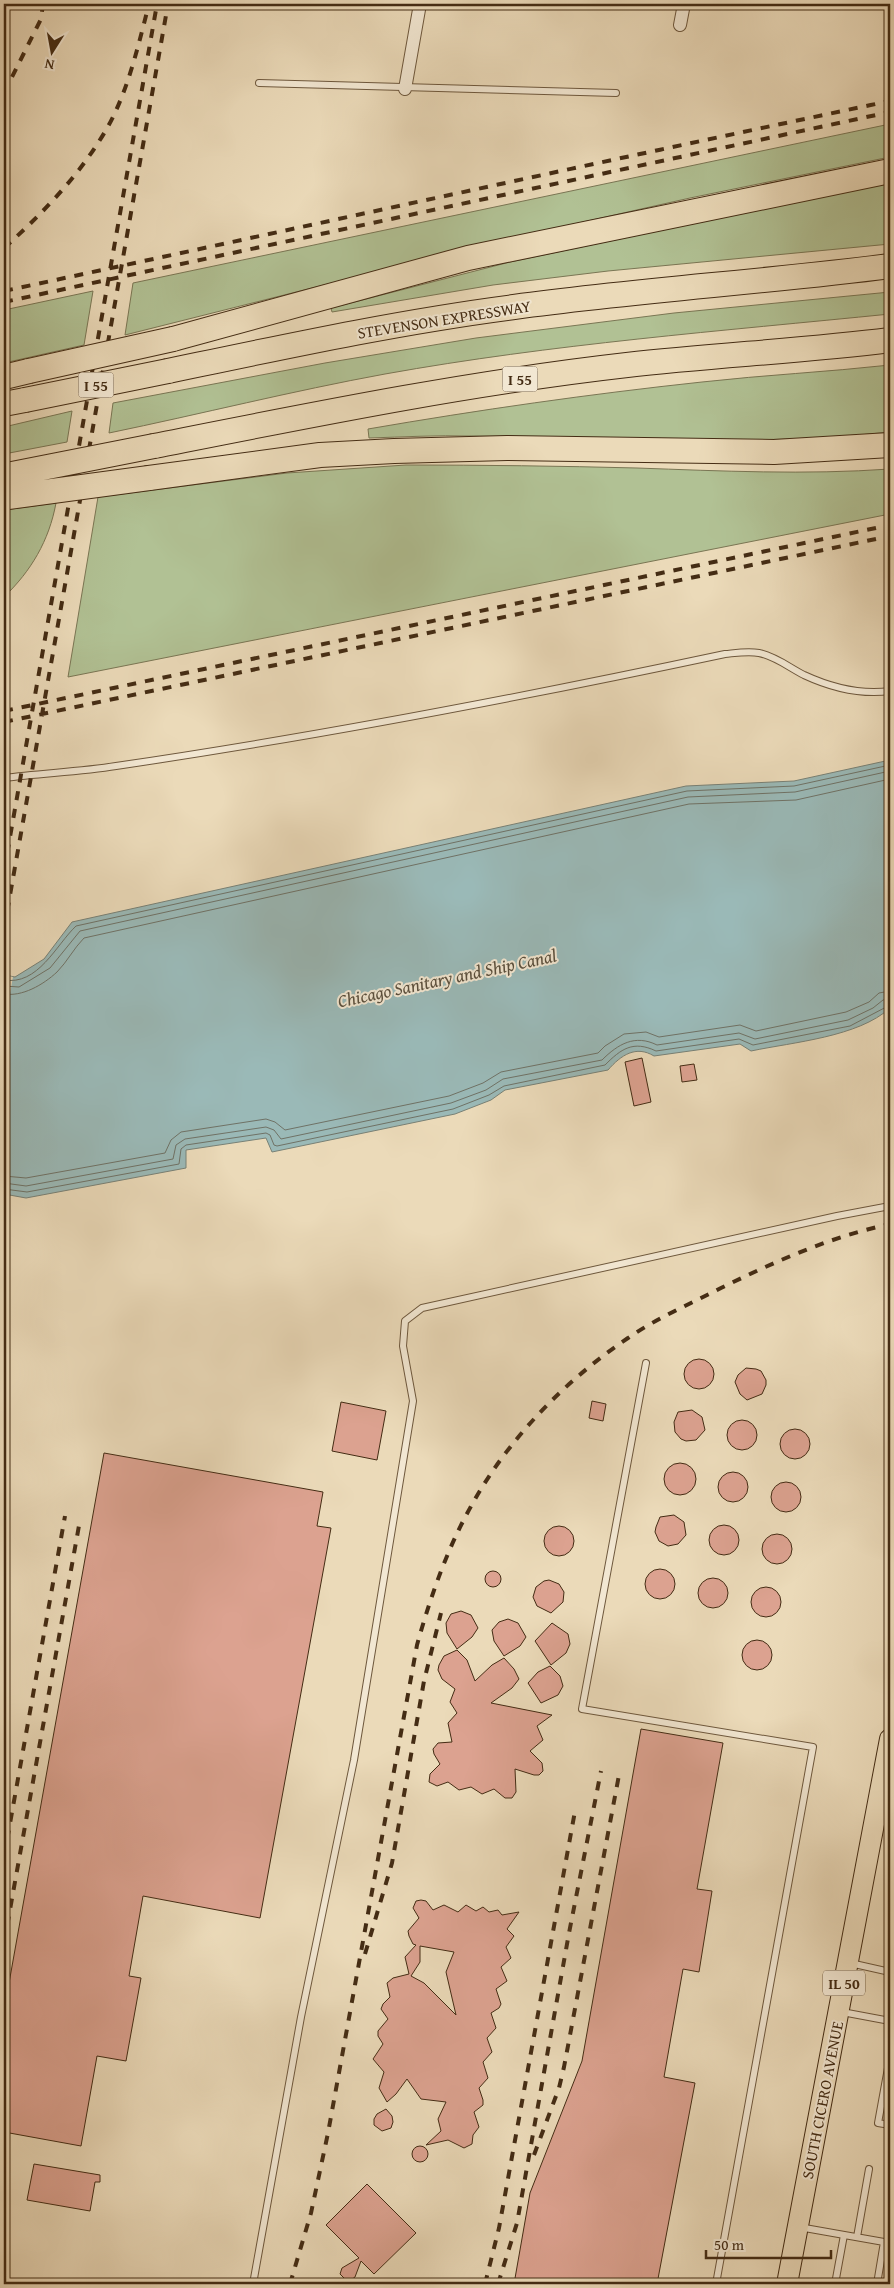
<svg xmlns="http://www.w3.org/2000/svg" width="894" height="2288" font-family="'Gentium Book Plus',serif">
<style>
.green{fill:#b1c194;stroke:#7a7654}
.water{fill:#9ab9b7;stroke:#788176}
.pier{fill:#ebdab9}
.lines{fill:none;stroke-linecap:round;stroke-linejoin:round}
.shore{stroke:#6f7266;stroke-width:1}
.building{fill:#dca290;stroke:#442c14;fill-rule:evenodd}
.lane-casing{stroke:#6e583d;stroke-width:8}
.street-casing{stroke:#6e583d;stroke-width:14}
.primary-casing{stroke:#442c14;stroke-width:22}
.highway-casing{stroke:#442c14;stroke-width:26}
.lane{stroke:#f2e7d2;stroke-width:6}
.street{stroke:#f2e7d2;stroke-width:12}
.primary{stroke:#ebdab9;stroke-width:20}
.highway{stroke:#ebdab9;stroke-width:24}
.rail{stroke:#442c14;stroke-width:4;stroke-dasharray:9 9;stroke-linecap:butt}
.highway-bridge-casing{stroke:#442c14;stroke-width:26;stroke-linecap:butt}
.highway-bridge{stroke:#ebdab9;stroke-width:24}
.labels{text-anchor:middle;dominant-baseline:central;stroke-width:4;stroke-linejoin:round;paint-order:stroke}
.shield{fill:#f2e7d2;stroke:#78644d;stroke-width:1}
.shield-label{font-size:15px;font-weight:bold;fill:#442c14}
.street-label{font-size:16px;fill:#442c14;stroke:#f2e7d2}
.water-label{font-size:18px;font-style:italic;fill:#5a4f3d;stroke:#f2e7d2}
</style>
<rect width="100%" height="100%" fill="#ebdab9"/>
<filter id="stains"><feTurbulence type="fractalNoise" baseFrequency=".004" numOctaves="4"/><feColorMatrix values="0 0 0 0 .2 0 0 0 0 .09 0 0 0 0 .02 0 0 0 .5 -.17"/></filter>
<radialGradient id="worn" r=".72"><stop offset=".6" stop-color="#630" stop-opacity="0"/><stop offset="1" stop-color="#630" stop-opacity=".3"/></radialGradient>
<!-- green -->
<path class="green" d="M890 124V157L690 198 503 240 125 335 133 283Z
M890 182V244L608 271 493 285 332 312 331 308 510 262Z
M93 291 84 345 4 363V310Z
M890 292V314C722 331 552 344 385 374 292 391 201 414 109 433L113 403 325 363 476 338 674 313Z
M890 365V432C751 447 611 437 471 436 437 435 403 437 369 438L368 429C478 410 590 394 702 382 764 375 827 372 890 365Z
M72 411 67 442 4 454V427Z
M406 465C483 465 560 466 637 468 721 471 806 475 890 469V514L68 677 98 497 287 473Z
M56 503C49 541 31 571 4 597V510Z"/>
<!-- water -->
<path class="water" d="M890 760V1008C858 1037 794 1042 751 1051L740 1044 654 1056C636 1045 621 1055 608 1070L505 1090 491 1100 455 1114 272 1152 266 1138 186 1150V1168L26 1198 4 1194V975L15 977 44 959 72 922 686 786 794 781Z"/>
<!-- pier -->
<path class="pier" d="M4 975 13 977 4 1026Z"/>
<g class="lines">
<!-- shore -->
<path class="shore" d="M4 980C38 986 56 945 76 926L687 791 794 786 890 765
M4 986 19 987 50 968 80 931 688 797 795 792 890 771
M4 994C22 997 43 985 57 972 67 962 74 948 84 938L689 804 796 800 890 779
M4 1176 26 1178 165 1153 171 1140 181 1132 266 1119 275 1122 285 1130 449 1096 483 1083 501 1072 598 1053 605 1046 624 1034 646 1032 659 1037 740 1025 756 1031 846 1012 869 1002 879 993 890 991
M4 1183 26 1186 173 1159 176 1145 185 1139 266 1127 274 1130 281 1139 451 1103 486 1090 503 1079 602 1060C618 1044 635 1034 657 1045L739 1033 755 1039 848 1020 873 1008 883 1000 890 998
M4 1189 27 1192 179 1164 181 1149 186 1145 266 1133 270 1135 274 1145 277 1146 453 1109 489 1095 504 1086 605 1065C621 1049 633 1040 656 1051L739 1039 753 1045 850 1026 890 1005"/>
</g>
<!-- building -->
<path class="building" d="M642 1058 651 1102 634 1106 625 1062Z
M694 1064 697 1080 682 1082 680 1066Z
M684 1374a15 15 0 1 1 30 0a15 15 0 1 1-30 0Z
M746 1368 756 1369 761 1371 766 1380V1385L762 1394 747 1400 740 1394 735 1382 738 1375Z
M592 1401 606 1404 603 1421 589 1418Z
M341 1402 386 1411 377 1460 332 1451Z
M692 1410 702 1417 705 1430 696 1440 686 1441 681 1439 675 1432 674 1422 678 1412Z
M727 1435a15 15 0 1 1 30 0a15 15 0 1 1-30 0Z
M780 1444a15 15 0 1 1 30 0a15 15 0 1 1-30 0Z
M104 1453 323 1492 317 1526 331 1528 260 1918 143 1896 129 1976 141 1978 126 2061 97 2056 81 2146 4 2132V2011Z
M664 1479a16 16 0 1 1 32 0a16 16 0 1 1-32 0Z
M718 1487a15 15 0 1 1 30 0a15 15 0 1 1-30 0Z
M771 1497a15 15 0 1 1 30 0a15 15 0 1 1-30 0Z
M674 1515 684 1522 686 1535 678 1544 668 1546 659 1541 655 1532 656 1527 660 1517Z
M709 1540a15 15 0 1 1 30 0a15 15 0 1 1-30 0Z
M544 1541a15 15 0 1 1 30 0a15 15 0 1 1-30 0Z
M762 1549a15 15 0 1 1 30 0a15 15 0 1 1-30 0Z
M645 1584a15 15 0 1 1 30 0a15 15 0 1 1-30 0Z
M485 1579a8 8 0 1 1 16 0a8 8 0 1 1-16 0Z
M698 1593a15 15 0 1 1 30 0a15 15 0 1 1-30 0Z
M549 1580 559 1584 564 1592 563 1602 551 1613 537 1606 533 1597 536 1587 544 1581Z
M751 1602a15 15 0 1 1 30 0a15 15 0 1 1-30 0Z
M461 1611 471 1615 478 1628 472 1637 457 1649 447 1633 446 1623 451 1614Z
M508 1619 518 1623 526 1637 520 1646 504 1656 494 1641 492 1630 499 1622Z
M552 1623 568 1634 570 1644 566 1653 551 1665 535 1641Z
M742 1655a15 15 0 1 1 30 0a15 15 0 1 1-30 0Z
M457 1650 467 1660 475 1681 492 1665 504 1658 514 1669 519 1679 512 1688 491 1703 552 1715 537 1726 543 1740 530 1751 542 1763 543 1771 539 1775H534L515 1769 516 1792 512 1798H505L494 1789 482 1794 471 1787 459 1790 448 1782 437 1786 429 1782 430 1774 440 1764 434 1754 433 1749 438 1743 452 1742 448 1723 457 1713 450 1702 455 1689 442 1679 438 1670 439 1665 444 1656Z
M550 1666 560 1676 563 1686 558 1695 541 1703 528 1683 538 1672Z
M641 1729 723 1743 697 1889 712 1891 699 1972 683 1969 664 2077 695 2083 657 2284H514L530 2193 582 2061Z
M421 1900 426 1901 433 1910 444 1905 458 1912 466 1905 476 1911 483 1907 489 1912 498 1910 502 1915 519 1912 507 1929 514 1936 506 1947 511 1958 501 1967 507 1981 496 1989 501 2004 499 2008 491 2013 496 2028 487 2038 492 2052 483 2062 488 2078 479 2088 483 2100V2105L474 2112 479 2127 473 2135 472 2144 464 2148 448 2140 426 2145 441 2131 438 2119 446 2102 421 2099 407 2079 396 2094 387 2102 379 2088 384 2072 373 2059 383 2044 378 2036V2031L388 2019 381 2009 383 2004 390 1997 387 1983 393 1978 409 1974 405 1957 416 1945 413 1944 409 1936 408 1931 419 1918 413 1908 416 1901ZM420 1946 454 1952 446 1972 456 2015 424 1983 411 1976 420 1962Z
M386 2109 392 2116 393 2122 391 2128 382 2131 374 2125V2119L377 2114Z
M412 2154a8 8 0 1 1 16 0a8 8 0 1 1-16 0Z
M34 2164 100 2175V2182H95L90 2211 27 2200Z
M367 2184 416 2233 374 2274 361 2261 355 2277 351 2280H346L340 2274 342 2268 359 2258 326 2225Z"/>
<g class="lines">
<!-- lane casing -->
<g class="lane-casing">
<path id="lane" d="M259 83 616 93
M4 778C41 773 79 772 116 766 320 736 523 697 725 654 736 653 748 651 759 653 775 656 790 668 804 675 832 688 860 695 890 691
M646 1363 582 1709 813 1747 716 2284
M877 1815 890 1819
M850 1963 890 1972
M842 2012 890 2021
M890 2057 878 2123 890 2125
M799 2227 884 2242
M857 2237 869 2169
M253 2284 301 2017 354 1760 413 1401 403 1346 405 1321 422 1308 837 1216 890 1206
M835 2284 844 2235
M877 2284 884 2242 890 2244"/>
</g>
<!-- street casing -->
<g class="street-casing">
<path id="street" d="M680 25 684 4
M405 89 420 4"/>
</g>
<!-- primary casing -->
<g class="primary-casing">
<path id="primary" d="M787 2284 890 1739"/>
</g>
<!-- highway casing -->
<g class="highway-casing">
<path id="highway" d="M173 339 468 258 890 171
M168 371C283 347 398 322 514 307 639 290 765 282 890 266
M4 377 29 371
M4 404 25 400
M154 446C311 415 468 383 627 365 715 355 803 351 890 340
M149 478 320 455 394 451 507 448 774 452 890 445"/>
</g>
<!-- lane -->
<use href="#lane" class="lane"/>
<!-- street -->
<use href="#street" class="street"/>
<!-- primary -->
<use href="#primary" class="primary"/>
<!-- highway -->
<use href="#highway" class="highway"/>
<!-- rail -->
<path class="rail" d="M4 93 41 19 43 4
M4 248C43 213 79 176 106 130 128 92 138 46 149 4
M4 291C299 228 594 163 890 101
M4 302 890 112
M4 711 890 525
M4 722 890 536
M4 871 157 4
M4 929 168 4
M4 1857 65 1516
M4 1943 80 1520
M365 1954 392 1863 424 1681 441 1613
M534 2155 559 2088 564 2067 619 1775
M290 2284 311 2213 328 2133 417 1645C431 1595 448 1546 474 1501 510 1437 567 1379 628 1338 657 1318 690 1304 721 1288 776 1261 830 1237 890 1224
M485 2284 499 2228 575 1811
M498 2284 517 2223 569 1933 601 1771"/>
<!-- highway-bridge casing -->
<g class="highway-bridge-casing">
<path id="highway-bridge" d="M29 371 173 339
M25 400 168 371
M12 474 154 446
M8 497 149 478"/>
</g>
<!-- highway-bridge -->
<use href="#highway-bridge" class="highway-bridge"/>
</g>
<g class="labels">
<!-- shield labels -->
<g class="shield">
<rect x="502.5" y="366.5" width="35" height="25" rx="4"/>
<rect x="78.5" y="372.5" width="35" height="25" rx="4"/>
<rect x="823" y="1970.5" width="42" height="25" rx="4"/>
</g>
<g class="shield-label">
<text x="520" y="379">I 55</text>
<text x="96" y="385">I 55</text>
<text x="844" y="1983">IL 50</text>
</g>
<!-- street labels -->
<g class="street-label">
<text transform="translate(444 319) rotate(-9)">STEVENSON EXPRESSWAY</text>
<text transform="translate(822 2100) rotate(-79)">SOUTH CICERO AVENUE</text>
</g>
<!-- water labels -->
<g class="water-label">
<text transform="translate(447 978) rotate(-12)">Chicago Sanitary and Ship Canal</text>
</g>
</g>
<!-- margin -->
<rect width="894" height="2288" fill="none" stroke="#ebdab9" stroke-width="20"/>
<rect x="5" y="5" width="884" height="2278" fill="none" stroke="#442c14" stroke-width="2.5"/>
<rect x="10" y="10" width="874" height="2268" fill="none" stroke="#442c14"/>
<!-- north arrow -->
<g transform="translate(52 52) rotate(191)" stroke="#f2e7d2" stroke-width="4" paint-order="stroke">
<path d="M0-4L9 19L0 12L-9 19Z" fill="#442c14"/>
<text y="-8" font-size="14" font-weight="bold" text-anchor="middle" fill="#442c14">N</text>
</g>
<!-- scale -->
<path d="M706 2250v8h125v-8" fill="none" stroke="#442c14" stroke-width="2.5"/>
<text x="714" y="2250" font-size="15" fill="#442c14" stroke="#f2e7d2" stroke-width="4" paint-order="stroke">50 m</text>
<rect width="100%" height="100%" filter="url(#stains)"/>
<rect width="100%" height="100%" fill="url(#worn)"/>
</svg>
